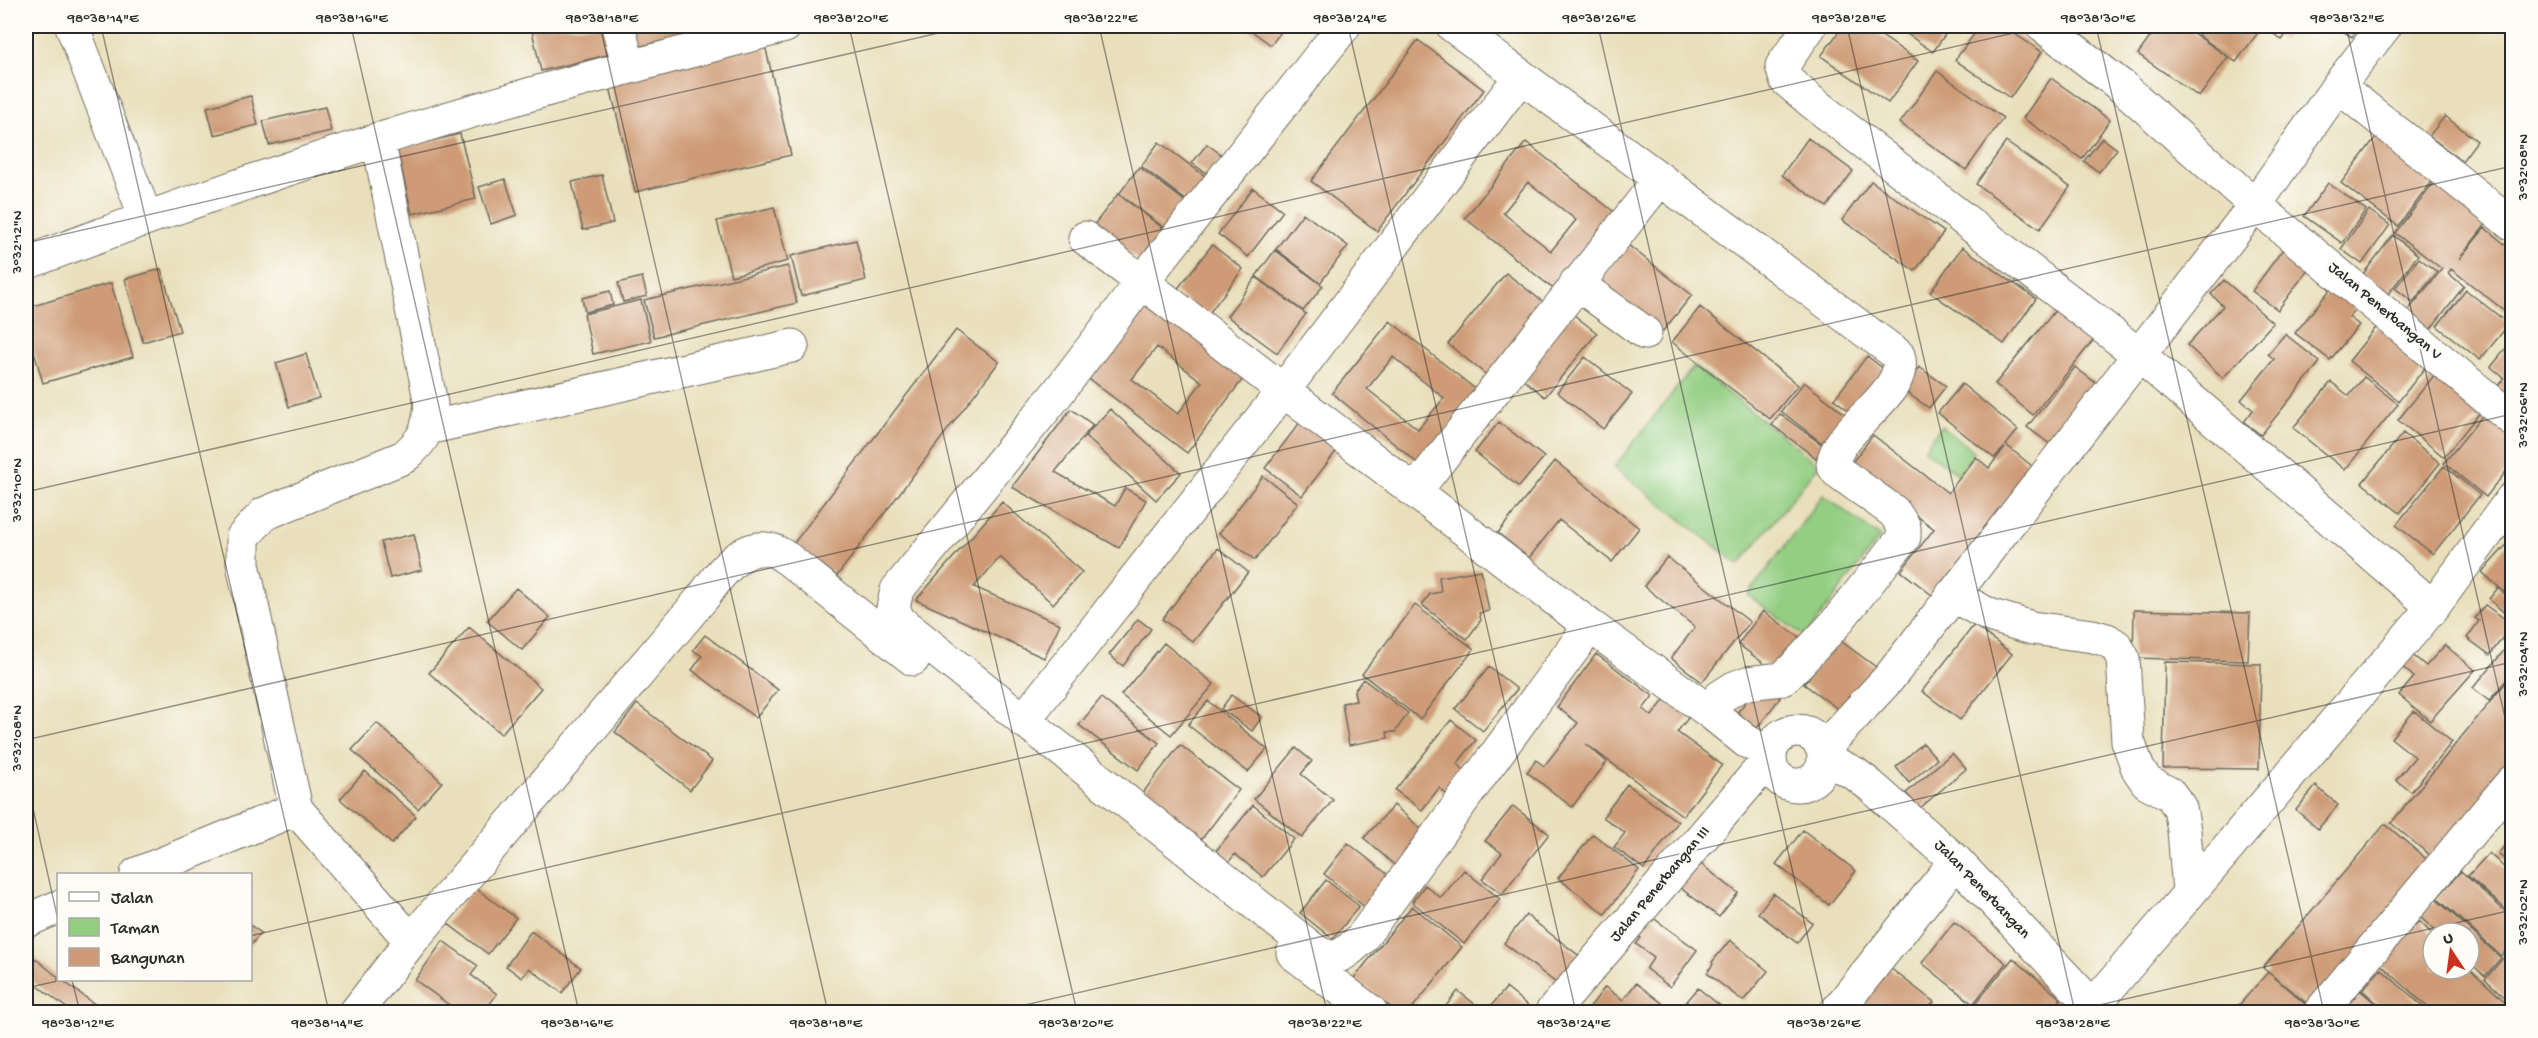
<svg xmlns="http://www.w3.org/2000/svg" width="2538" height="1038" font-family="'Gochi Hand',sans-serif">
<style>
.green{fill:#93ce82;stroke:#5f7c56;stroke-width:1.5}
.building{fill:#ce9b76;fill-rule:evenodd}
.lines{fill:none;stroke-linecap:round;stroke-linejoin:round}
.minor-casing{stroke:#6e6a5d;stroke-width:35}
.minor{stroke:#fff;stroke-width:33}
.ticks{fill:none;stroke:#2b2b2b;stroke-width:1.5;stroke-opacity:0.45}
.labels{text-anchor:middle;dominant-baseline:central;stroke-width:5;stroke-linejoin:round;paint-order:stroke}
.street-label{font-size:16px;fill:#2b2b2b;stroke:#fdfcf7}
.neatline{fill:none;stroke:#2b2b2b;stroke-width:2}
.ticks-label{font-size:15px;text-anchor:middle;fill:#2b2b2b}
</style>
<rect width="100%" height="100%" fill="#fdfcf7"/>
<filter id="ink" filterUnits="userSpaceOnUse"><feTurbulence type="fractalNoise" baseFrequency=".0167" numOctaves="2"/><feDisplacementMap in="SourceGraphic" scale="12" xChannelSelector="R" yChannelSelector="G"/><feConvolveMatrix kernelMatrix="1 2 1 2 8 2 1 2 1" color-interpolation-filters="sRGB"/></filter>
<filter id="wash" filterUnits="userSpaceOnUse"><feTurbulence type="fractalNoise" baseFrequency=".008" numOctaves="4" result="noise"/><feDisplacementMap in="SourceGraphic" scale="24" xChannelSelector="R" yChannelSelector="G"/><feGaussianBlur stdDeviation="1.35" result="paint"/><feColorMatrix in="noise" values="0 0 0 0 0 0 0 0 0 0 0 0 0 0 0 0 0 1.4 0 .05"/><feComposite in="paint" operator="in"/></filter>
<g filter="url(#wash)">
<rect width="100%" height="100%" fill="#e9dfbb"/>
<!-- green -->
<path class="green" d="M1694 366 1819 465 1739 565 1614 467Z
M1941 426 1975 452 1958 474 1924 449Z
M1823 495 1880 537 1805 637 1748 595Z"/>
<g id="blocks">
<!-- building -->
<path class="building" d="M531 26H604L611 54 541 71Z
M624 26H708L709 30 629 49Z
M1245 26H1278L1283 29 1271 45Z
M1843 26H1867L1918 61 1888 103 1821 56Z
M1896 26H1951L1933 52Z
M1980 26H2003L2042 52 2010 98 1955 60Z
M2107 26H2127L2120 35Z
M2158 26H2183L2228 57 2199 97 2138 54Z
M2205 26H2263L2236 62 2198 35Z
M2266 26H2292L2282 40 2264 27Z
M2335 26H2361L2352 37Z
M1418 40 1484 90 1377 231 1311 181Z
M764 41 791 155 635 192 608 78Z
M1937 71 2003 118 1966 170 1900 123Z
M2051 78 2110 120 2082 159 2023 118Z
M251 96 258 125 214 135 207 107Z
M325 107 331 131 269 145 263 121Z
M2445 116 2477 141 2462 161 2429 136Z
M2385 125 2442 169 2398 226 2341 183Z
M460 134 476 199 412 214 397 149Z
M1808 138 1853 171 1827 207 1782 175Z
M2102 138 2117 149 2099 172 2084 161Z
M1159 142 1210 180 1191 204 1141 166Z
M1526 142 1618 215 1556 291 1465 218ZM1528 182 1576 220 1551 251 1503 213Z
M2006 142 2070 187 2040 229 1976 184Z
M1207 144 1223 156 1208 175 1192 163Z
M1139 167 1190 205 1170 232 1119 194Z
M602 175 613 223 583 230 572 182Z
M505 179 517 215 491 224 479 187Z
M2437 179 2490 219 2459 259 2485 228 2512 250V302L2505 311 2451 269 2448 273 2464 286 2429 331 2406 313 2442 269 2395 233Z
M1871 181 1944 232 1915 271 1842 220Z
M2328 183 2366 210 2342 243 2304 216Z
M1253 188 1283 211 1248 257 1218 234Z
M1118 194 1168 232 1144 264 1093 226Z
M774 207 788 261 731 276 717 221Z
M2369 210 2390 225 2362 264 2341 249Z
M1303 213 1348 246 1320 283 1276 249Z
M2393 235 2418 255 2388 294 2363 274Z
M856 240 866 280 801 296 791 256Z
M1212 245 1243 269 1207 316 1175 292Z
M1628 245 1692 295 1663 331 1599 280Z
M1962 247 2036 299 2004 344 1930 292Z
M2283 249 2309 268 2278 310 2252 291Z
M1275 250 1323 286 1303 311 1256 276Z
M2419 258 2437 272 2413 302 2395 288Z
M788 266 797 303 654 337 644 300Z
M161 269 180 331 143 342 125 279Z
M1506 273 1547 305 1489 377 1448 344Z
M642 277 647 296 623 302 618 283Z
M1256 277 1306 314 1277 353 1227 316Z
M2224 280 2273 323 2223 378 2187 345 2223 306 2211 294Z
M111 283 133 357 43 383 26 324V308Z
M2333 286 2357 306 2349 317 2359 325 2330 360 2295 333Z
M2466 290 2509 324 2480 360 2437 326Z
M610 291 613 305 585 312 582 298Z
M641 300 651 341 593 354 584 314Z
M1148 301 1246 375 1187 453 1089 379ZM1157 347 1202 382 1178 414 1132 379Z
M2062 302 2100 332 2033 415 1995 384Z
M1700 307 1798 385 1770 419 1672 342Z
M1569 311 1597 333 1545 397 1518 375Z
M1390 321 1479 392 1420 465 1332 393ZM1393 357 1444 398 1418 429 1367 389Z
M2378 325 2427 365 2399 401 2349 361Z
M956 330 999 362 837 576 794 543Z
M2285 334 2320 362 2261 435 2244 422 2253 410 2241 400 2274 359 2268 354Z
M2512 341V401L2497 387 2504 378 2491 367Z
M306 354 319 398 289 407 276 363Z
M1867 356 1889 373 1856 416 1834 399Z
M1585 357 1632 394 1603 429 1557 392Z
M1919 367 1946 386 1929 408 1903 390Z
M2075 367 2101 387 2054 447 2027 427Z
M2440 368 2486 405 2444 457 2398 420Z
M2364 377 2398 404 2345 470 2293 428 2331 382 2349 396Z
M1804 382 1845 414 1822 443 1781 411Z
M1962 384 2018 430 2006 445 2032 466 1932 595 1901 571 1934 529 1850 465 1873 435 1948 493 1976 457 1989 468 2005 447 1994 458 1938 413Z
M1071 409 1093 425 1055 472 1115 506 1125 488 1146 500 1119 548 1012 487Z
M1110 409 1181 473 1156 500 1085 436Z
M2487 410 2512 431V464L2486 497 2444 463Z
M1780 414 1824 446 1816 458 1772 425Z
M1301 421 1338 449 1302 496 1265 468Z
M1499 422 1544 457 1519 487 1475 452Z
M2403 433 2440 463 2400 513 2362 483Z
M1555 461 1639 528 1612 562 1559 520 1529 558 1498 533Z
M2444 466 2480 495 2433 554 2396 525Z
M1263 476 1298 503 1255 560 1219 533Z
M1002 502 1082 572 1053 604 1000 557 974 587 1060 624 1044 658 916 600Z
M414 534 422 570 390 578 381 542Z
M2510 541 2512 543V599L2482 572Z
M1218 548 1248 572 1193 642 1162 619Z
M1667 557 1750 622 1702 682 1671 658 1695 627 1644 586Z
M1481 570 1489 611 1479 613 1481 620 1467 639 1422 605 1430 594 1441 592 1439 577Z
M516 588 550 617 522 650 487 621Z
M2498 588 2512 600V620L2489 599Z
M1415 605 1474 649 1420 719 1362 674Z
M2485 605 2512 624V631L2506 639 2503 637 2490 655 2467 638 2479 621 2475 618Z
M2134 610 2250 613 2248 661 2133 658Z
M1763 611 1807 643 1782 677 1738 644Z
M1138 619 1151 629 1123 666 1109 655Z
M1974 625 2012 654 1960 720 1922 691Z
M469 627 541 688 501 734 429 673Z
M705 635 778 690 756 718 692 670 702 656 693 650Z
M1838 639 1880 670 1846 715 1804 684Z
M2512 641V673L2489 701 2473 688Z
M1164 643 1214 684 1171 735 1121 695Z
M2445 645 2475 670 2430 721 2399 695 2414 677 2400 665 2410 653 2426 666Z
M1596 654 1653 696 1643 709 1652 716 1665 699 1689 717 1677 732 1722 765 1683 816 1586 744 1607 762 1572 807 1527 772 1536 760 1544 766 1578 723 1557 707Z
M2165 662 2261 664 2259 769 2163 768Z
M1489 667 1517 689 1483 731 1455 709Z
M2512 675V761L2433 858 2391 823Z
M1363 679 1408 713 1395 732H1387L1388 738 1349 745 1342 703 1356 701 1354 691Z
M1765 687 1780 698 1757 728 1737 713 1754 691Z
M1231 695 1262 717 1252 731 1221 709Z
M1101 698 1159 743 1138 770 1079 725Z
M1208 701 1267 749 1248 772 1188 725Z
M637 704 712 761 690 790 615 732Z
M2414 711 2452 742 2411 792 2396 780 2415 757 2391 738Z
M1451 720 1476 740 1457 764 1469 774 1450 797 1439 788 1422 810 1395 790Z
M377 723 442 782 418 809 352 750Z
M1923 743 1937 759 1909 783 1896 767Z
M1180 745 1239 790 1201 840 1141 795Z
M1296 748 1312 761 1301 774 1333 800 1302 838 1254 799Z
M1952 753 1966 769 1920 808 1906 793Z
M365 771 416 816 392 844 340 799Z
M1627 784 1678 822 1644 869 1614 847 1625 833 1603 817Z
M2316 786 2338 805 2318 829 2296 810Z
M1253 805 1294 839 1263 877 1235 854 1228 863 1215 852Z
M1394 805 1430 837 1400 870 1364 838Z
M1513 806 1549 834 1502 894 1482 879 1502 853 1485 841Z
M2385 824 2431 863 2310 1006 2263 968Z
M1803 830 1856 871 1829 905 1776 864Z
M1593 834 1639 870 1605 914 1558 878Z
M2512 836V865L2498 854Z
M1348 843 1396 881 1371 912 1324 874Z
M2489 853 2512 875 2511 914 2468 876Z
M1693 858 1738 893 1719 917 1674 883Z
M1464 870 1500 899 1464 944 1412 902 1425 885 1441 898Z
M2461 871 2512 918V943L2501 956 2437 898Z
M1326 880 1359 906 1333 939 1300 913Z
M474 887 516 918 488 954 447 923Z
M1773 893 1812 923 1797 943 1758 913Z
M2436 899 2501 958 2485 976 2469 962V933H2438L2420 917Z
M1412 906 1462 947 1409 1012H1397L1354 978Z
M1645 912 1697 950 1670 987 1646 969 1654 957 1636 944 1641 938 1631 932Z
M1526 915 1582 958 1560 986 1504 943Z
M2419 921 2433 935V969H2470L2512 1008V1012H2433L2379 963Z
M1954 922 2006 963 1973 1004 1922 963Z
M250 925 261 933 250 946Z
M531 931 581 968 562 993 529 968 522 978 506 966Z
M1730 940 1768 971 1743 1001 1707 973 1713 964 1712 962Z
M443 941 478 966 471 975 497 994 484 1012H459L415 980Z
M26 951 58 977V980H62L105 1012H72L26 977Z
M2506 955 2512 961V1004L2485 979Z
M2013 958 2061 999 2050 1012H1976L1972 1008Z
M1881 961 1934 1002 1925 1012H1841Z
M2381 969 2429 1012H2387L2362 990Z
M2268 972 2311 1009 2309 1012H2233Z
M1636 983 1662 1003 1655 1012H1586L1605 987 1623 1000Z
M1506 988 1532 1009 1529 1012H1486Z
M1698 988 1728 1012H1681L1679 1011Z
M2360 990 2385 1012H2341Z
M1458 991 1485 1012H1441Z"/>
</g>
</g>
<g filter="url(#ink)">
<use href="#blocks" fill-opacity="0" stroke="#6e6a5d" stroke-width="1.5"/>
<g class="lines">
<!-- minor casing -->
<g class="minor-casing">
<path id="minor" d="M72 26 146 218
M618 26 629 67
M1344 26 1142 282 1056 395 897 590 893 608 899 621 1311 948C1334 964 1342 957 1361 939L1590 626
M1453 26 1898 355C1911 393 1836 427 1833 465L1837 471 1894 512 1904 527V537L1835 624 1793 669 1782 679 1747 683 1734 688 1720 697 1710 712
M1810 26 1782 66 1786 80 1812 102 2138 354 2433 607
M2043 26 2125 89 2255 205 2512 419
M2338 86 2512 224
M378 139 431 404C428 431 425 439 404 457L264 514 243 537V564L296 809 411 941
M1085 238 1590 626 1710 712 1746 741 1770 754
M26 263C142 219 259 177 378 140 512 97 649 62 785 26
M1576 283 1645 333
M428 428 792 346
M1416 490 1660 179
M1952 595 1989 615 2032 628 2093 636 2107 640 2116 646 2123 658 2128 741 2138 769 2147 782 2170 794 2180 808 2184 830 2189 892
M1023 721 1283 391 1521 76
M1770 758a27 27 0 1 1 54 0a27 27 0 1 1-54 0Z
M1823 749 1889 678 2255 205 2338 86 2385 26
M1825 759 1854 773 1871 786 1956 861 2098 1012
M137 874 296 809
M26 921 58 907
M1293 953 1371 1012
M356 1012 411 941 704 596C718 576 742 542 771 550 777 551 783 556 788 559L913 659
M1552 1012 1770 758
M1836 1012 1956 861
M2088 1012 2433 607 2512 499
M2320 1012 2512 782"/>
</g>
<!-- minor -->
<use href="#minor" class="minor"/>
</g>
</g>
<!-- ticks -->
<path class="ticks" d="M101 26 329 1012M351 26 579 1012M600 26 828 1012M849 26 1077 1012M1099 26 1327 1012M1348 26 1576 1012M1598 26 1825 1012M1847 26 2075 1012M2096 26 2324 1012M2346 26 2512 748M26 243 969 26M26 492 2044 26M26 740 2512 166M26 777 58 920M250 936 2512 414M72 980 80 1012M26 988 62 980M994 1012 2512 662M2069 1012 2512 910"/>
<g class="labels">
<!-- street labels -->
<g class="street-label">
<text transform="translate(2384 312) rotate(40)">Jalan Penerbangan V</text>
<text transform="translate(1661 885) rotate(-50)">Jalan Penerbangan III</text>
<text transform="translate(1981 890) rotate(46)">Jalan Penerbangan</text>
</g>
</g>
<!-- margin -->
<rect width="2538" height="1038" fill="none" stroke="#fdfcf7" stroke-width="66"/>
<!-- legend -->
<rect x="57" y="873" width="195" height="108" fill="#fdfcf7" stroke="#a9a8a5" stroke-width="1.5"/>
<rect x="69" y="892" width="30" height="9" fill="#ffffff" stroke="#a9a8a5" stroke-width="1.5"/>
<text x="111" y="903" font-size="18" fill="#2b2b2b">Jalan</text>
<rect x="69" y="918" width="30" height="18" fill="#93ce82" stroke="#a9a8a5" stroke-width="1.5"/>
<text x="111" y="933" font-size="18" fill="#2b2b2b">Taman</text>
<rect x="69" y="948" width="30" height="18" fill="#ce9b76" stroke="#a9a8a5" stroke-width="1.5"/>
<text x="111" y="963" font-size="18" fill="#2b2b2b">Bangunan</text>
<!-- north arrow -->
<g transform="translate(2451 951) rotate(347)"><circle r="28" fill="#fdfcf7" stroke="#a9a8a5" stroke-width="1.5"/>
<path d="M0-4.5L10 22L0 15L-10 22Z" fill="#c8321e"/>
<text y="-9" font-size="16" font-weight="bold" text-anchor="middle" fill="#2b2b2b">U</text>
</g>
<rect x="33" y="33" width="2472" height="972" class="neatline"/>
<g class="ticks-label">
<text x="103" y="22">98°38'14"E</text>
<text x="352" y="22">98°38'16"E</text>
<text x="602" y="22">98°38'18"E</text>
<text x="851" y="22">98°38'20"E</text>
<text x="1101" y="22">98°38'22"E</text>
<text x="1350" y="22">98°38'24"E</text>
<text x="1599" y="22">98°38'26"E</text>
<text x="1849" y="22">98°38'28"E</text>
<text x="2098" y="22">98°38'30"E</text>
<text x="2347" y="22">98°38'32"E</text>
<text transform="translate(2522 167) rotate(-90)" y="5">3°32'08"N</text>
<text transform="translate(16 242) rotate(-90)" y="5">3°32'12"N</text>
<text transform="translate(2522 415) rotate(-90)" y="5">3°32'06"N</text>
<text transform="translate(16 490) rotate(-90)" y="5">3°32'10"N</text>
<text transform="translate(2522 664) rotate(-90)" y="5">3°32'04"N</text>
<text transform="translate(16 738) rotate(-90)" y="5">3°32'08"N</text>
<text transform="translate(2522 912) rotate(-90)" y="5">3°32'02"N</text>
<text x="78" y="1027">98°38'12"E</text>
<text x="327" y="1027">98°38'14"E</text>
<text x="577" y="1027">98°38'16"E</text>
<text x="826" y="1027">98°38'18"E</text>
<text x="1076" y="1027">98°38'20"E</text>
<text x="1325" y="1027">98°38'22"E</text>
<text x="1574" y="1027">98°38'24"E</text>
<text x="1824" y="1027">98°38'26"E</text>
<text x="2073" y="1027">98°38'28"E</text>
<text x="2322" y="1027">98°38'30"E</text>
</g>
</svg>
